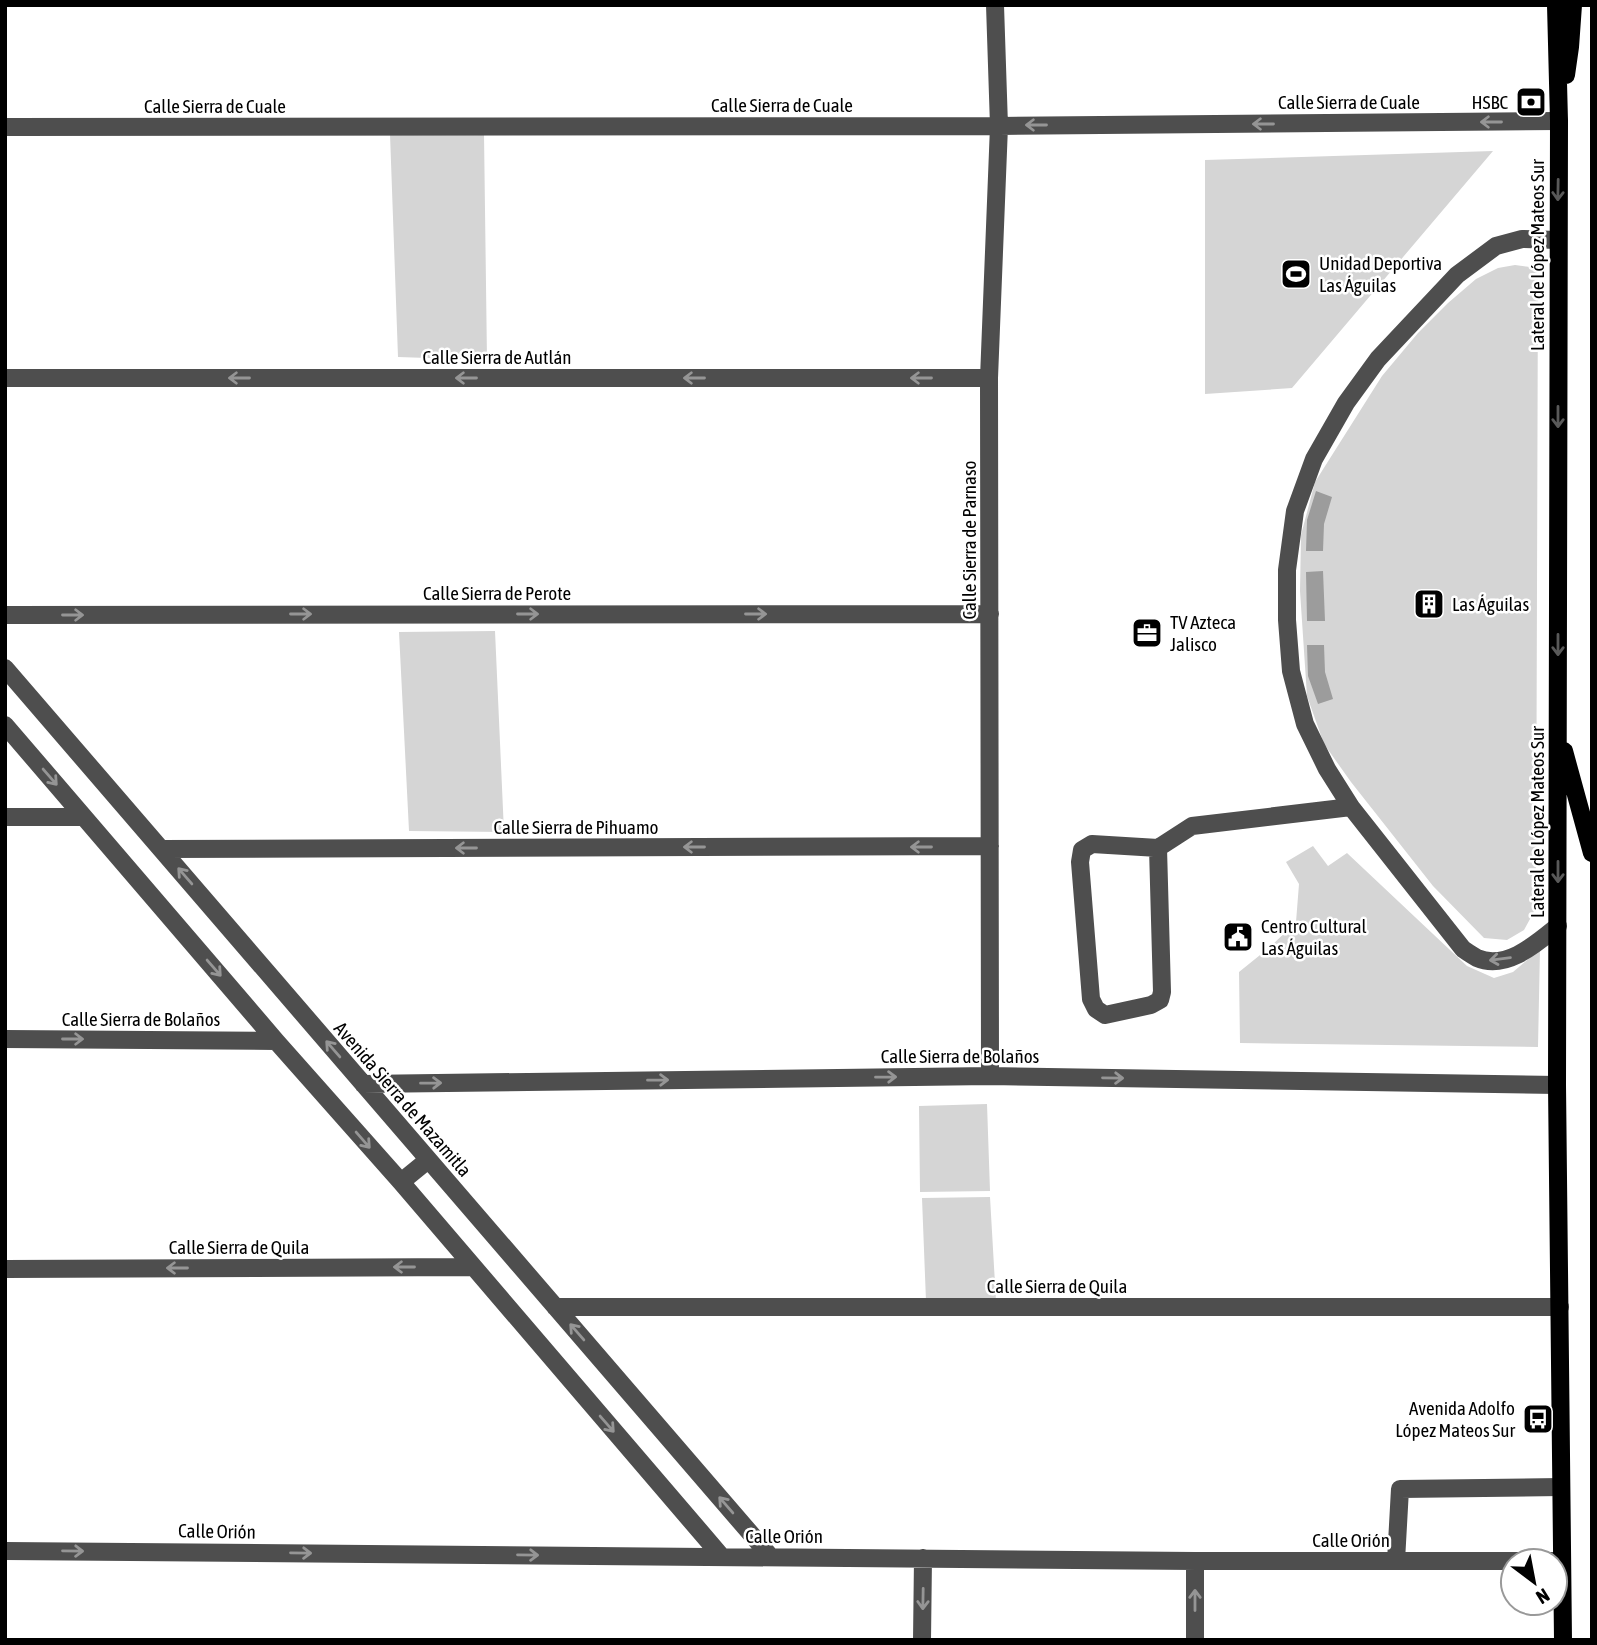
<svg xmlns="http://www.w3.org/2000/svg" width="1597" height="1645" font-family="'Asap Condensed',sans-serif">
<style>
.green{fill:#d5d5d5}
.water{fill:#9c9c9c}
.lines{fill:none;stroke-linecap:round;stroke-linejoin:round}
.minor{stroke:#4e4e4e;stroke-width:18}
.major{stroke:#000;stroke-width:18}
.oneway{stroke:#959595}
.oneway2{stroke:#595959}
.labels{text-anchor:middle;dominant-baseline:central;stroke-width:5;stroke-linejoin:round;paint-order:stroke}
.street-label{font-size:19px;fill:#000;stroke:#fff}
.poi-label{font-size:19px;fill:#000;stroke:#fff;text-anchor:start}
</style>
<rect width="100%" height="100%" fill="#fff"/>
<!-- green -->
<path class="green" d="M390 134H484L487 360 398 357Z
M1493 151 1292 388 1205 394V160Z
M1515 265 1538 268 1536 908 1524 930 1507 940 1484 938 1433 886 1351 782 1324 744 1307 696 1300 591 1301 535 1315 482 1382 376 1418 333 1448 303 1476 279 1498 268Z
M495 631 504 832 409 831 399 632Z
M1313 846 1328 866 1347 853 1467 966 1494 978 1513 972 1540 949 1538 1047 1240 1043 1239 972 1270 947 1296 922 1299 884 1286 862Z
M987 1104 990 1191 920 1192 919 1106Z
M990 1197 996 1301H926L922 1198Z"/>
<!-- water -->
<path class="water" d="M1316 491 1332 497 1324 524 1323 551H1306L1307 520Z
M1323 571 1325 621H1307L1306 572Z
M1307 645H1324L1325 672 1333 699 1318 704 1308 676Z"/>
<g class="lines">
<!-- minor -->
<path class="minor" d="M5 127 999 126 1559 121
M5 378H989
M5 615 990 614
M5 668 770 1556
M5 725 276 1041 401 1182 722 1557
M5 817H84
M1092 844 1158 848 1162 992 1160 1000 1151 1005 1105 1015 1096 1009 1091 999 1080 862 1082 850Z
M1158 848 1192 826 1351 807
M162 849 990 846
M1558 926C1537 943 1506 971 1477 958 1472 955 1467 952 1463 949L1351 807 1327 769 1305 724 1291 671 1287 620V570L1295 511 1314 459 1346 403 1378 359 1457 275 1496 246 1522 239 1558 240
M5 1039 276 1041
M990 1076 989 378 999 126 995 5
M363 1084 990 1076 1557 1085
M401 1182 428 1160
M5 1269 472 1267
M555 1307H1560
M5 1551 1195 1561H1562
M1396 1561 1400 1489 1561 1487
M922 1640 923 1558
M1195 1640V1561"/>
<!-- major -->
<path class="major" d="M1556 5 1559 121 1557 1085 1563 1640
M1566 75 1570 47 1573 5
M1564 751 1592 853"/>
</g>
<!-- one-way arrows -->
<defs><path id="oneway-shaft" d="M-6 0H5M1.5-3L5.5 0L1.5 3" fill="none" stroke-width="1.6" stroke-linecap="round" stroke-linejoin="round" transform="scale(1.75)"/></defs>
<g class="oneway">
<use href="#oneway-shaft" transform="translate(1491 122) rotate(180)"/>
<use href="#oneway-shaft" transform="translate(1263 124) rotate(180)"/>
<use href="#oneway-shaft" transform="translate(1036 125) rotate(180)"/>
<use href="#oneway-shaft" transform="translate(239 378) rotate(-180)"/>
<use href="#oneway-shaft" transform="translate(466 378) rotate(-180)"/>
<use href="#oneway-shaft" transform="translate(694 378) rotate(-180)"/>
<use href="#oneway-shaft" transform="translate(921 378) rotate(-180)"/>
<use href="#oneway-shaft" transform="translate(301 614)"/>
<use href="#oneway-shaft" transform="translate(528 614)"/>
<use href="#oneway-shaft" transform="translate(756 614)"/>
<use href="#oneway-shaft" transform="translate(73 615)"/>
<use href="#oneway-shaft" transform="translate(50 777) rotate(49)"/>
<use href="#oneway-shaft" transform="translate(694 847) rotate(180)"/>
<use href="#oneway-shaft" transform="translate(921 847) rotate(180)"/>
<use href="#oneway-shaft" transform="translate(466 848) rotate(180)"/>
<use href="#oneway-shaft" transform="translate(185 876) rotate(-131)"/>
<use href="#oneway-shaft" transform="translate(1500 959) rotate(173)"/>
<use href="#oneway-shaft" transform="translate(214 968) rotate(49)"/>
<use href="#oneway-shaft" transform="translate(73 1039)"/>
<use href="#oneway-shaft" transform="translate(333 1049) rotate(-131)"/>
<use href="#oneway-shaft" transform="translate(886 1077) rotate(-1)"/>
<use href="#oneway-shaft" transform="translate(1113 1078) rotate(1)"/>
<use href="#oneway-shaft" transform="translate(658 1080) rotate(-1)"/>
<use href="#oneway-shaft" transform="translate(431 1083) rotate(-1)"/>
<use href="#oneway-shaft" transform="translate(363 1140) rotate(49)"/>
<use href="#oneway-shaft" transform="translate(404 1267) rotate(180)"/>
<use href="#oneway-shaft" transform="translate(177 1268) rotate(180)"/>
<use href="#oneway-shaft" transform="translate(577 1332) rotate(-131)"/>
<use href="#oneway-shaft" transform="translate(607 1424) rotate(49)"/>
<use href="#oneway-shaft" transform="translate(726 1505) rotate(-131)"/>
<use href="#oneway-shaft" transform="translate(73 1551) rotate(1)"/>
<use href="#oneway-shaft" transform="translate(301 1553) rotate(1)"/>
<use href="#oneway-shaft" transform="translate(528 1555) rotate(1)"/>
<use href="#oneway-shaft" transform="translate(923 1599) rotate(91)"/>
<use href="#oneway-shaft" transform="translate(1195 1600) rotate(-90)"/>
</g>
<g class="oneway2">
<use href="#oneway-shaft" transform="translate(1558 190) rotate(91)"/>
<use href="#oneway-shaft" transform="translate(1558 417) rotate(90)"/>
<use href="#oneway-shaft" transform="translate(1558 645) rotate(90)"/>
<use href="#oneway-shaft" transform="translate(1558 872) rotate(90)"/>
</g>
<!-- icons -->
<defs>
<g id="bank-square" transform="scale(1.575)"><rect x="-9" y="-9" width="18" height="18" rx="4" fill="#000" stroke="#fff"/><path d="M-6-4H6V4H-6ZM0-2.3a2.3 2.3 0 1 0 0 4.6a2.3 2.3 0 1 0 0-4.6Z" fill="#fff"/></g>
<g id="stadium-square" transform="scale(1.575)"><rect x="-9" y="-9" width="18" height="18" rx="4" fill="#000" stroke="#fff"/><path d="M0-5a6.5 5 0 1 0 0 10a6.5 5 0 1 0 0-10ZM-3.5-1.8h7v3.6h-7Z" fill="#fff"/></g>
<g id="building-square" transform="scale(1.575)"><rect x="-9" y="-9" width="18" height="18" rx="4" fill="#000" stroke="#fff"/><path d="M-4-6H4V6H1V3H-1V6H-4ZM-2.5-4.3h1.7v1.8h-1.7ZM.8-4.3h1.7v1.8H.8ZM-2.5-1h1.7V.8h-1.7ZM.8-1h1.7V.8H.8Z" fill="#fff"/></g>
<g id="office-square" transform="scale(1.575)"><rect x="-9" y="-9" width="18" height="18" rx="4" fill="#000" stroke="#fff"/><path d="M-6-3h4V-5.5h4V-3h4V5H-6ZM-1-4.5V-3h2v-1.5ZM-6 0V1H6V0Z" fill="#fff"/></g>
<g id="civic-square" transform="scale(1.575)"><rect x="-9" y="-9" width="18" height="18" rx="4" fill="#000" stroke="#fff"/><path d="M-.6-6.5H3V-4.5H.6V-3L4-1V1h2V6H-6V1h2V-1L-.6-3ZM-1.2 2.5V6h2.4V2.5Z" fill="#fff"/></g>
<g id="bus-square" transform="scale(1.575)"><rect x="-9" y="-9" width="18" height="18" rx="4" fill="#000" stroke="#fff"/><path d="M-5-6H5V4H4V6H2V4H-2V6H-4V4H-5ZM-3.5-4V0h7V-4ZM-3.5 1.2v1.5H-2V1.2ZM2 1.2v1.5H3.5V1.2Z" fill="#fff"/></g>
</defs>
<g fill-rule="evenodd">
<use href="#bank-square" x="1531" y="102"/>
<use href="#stadium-square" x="1296" y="274"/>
<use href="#building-square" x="1429" y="604"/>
<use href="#office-square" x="1147" y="633"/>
<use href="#civic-square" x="1238" y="937"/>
<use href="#bus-square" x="1538" y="1419"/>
</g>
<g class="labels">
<!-- street labels -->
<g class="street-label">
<text x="1349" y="102">Calle Sierra de Cuale</text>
<text x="782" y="105">Calle Sierra de Cuale</text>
<text x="215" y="106">Calle Sierra de Cuale</text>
<text transform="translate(1537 255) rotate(-90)">Lateral de López Mateos Sur</text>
<text x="497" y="357">Calle Sierra de Autlán</text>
<text transform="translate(969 540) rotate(-90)">Calle Sierra de Parnaso</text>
<text x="497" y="593">Calle Sierra de Perote</text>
<text transform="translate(1537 822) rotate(-90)">Lateral de López Mateos Sur</text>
<text x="576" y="827">Calle Sierra de Pihuamo</text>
<text x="141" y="1019">Calle Sierra de Bolaños</text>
<text x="960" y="1056">Calle Sierra de Bolaños</text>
<text transform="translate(403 1099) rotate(49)">Avenida Sierra de Mazamitla</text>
<text x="239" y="1247">Calle Sierra de Quila</text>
<text x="1057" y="1286">Calle Sierra de Quila</text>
<text transform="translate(217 1531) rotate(1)">Calle Orión</text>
<text x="784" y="1536">Calle Orión</text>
<text x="1351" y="1540">Calle Orión</text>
</g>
<!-- poi labels -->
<g class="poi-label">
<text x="1508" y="102" text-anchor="end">HSBC</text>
<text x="1319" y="263">Unidad Deportiva<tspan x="1319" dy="22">Las Águilas</tspan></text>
<text x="1452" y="604">Las Águilas</text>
<text x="1170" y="622">TV Azteca<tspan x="1170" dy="22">Jalisco</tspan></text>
<text x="1261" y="926">Centro Cultural<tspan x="1261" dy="22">Las Águilas</tspan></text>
<text x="1515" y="1408" text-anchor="end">Avenida Adolfo<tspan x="1515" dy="22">López Mateos Sur</tspan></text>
</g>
</g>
<!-- border -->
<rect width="1597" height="1645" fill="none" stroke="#000000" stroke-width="14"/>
<!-- north arrow -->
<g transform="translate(1534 1582) rotate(148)"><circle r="33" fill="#ffffff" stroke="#999999" stroke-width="2"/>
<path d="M0-5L12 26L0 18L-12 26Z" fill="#000000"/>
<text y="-10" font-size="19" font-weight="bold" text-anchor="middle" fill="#000000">N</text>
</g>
</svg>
